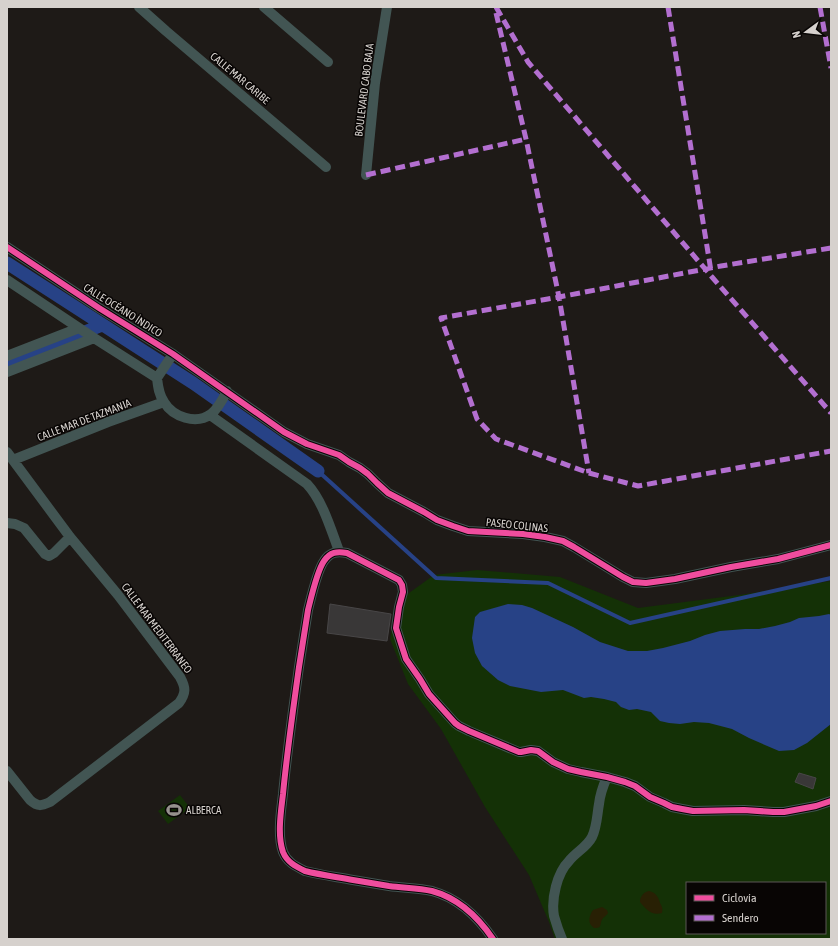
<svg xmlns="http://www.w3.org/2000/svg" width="838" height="946" font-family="'Asap Condensed',sans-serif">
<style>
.green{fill:#143106;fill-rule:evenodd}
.sand{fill:#282004}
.water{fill:#274286}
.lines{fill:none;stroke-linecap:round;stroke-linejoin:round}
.stream{stroke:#274286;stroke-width:4}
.canal{stroke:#274286;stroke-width:13}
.building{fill:#393737;stroke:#484647}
.minor{stroke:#425553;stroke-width:10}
.quiet{stroke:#b36fd0;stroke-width:5;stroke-dasharray:10 5;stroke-linecap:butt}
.cycleway-casing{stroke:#080504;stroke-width:8}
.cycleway{stroke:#ef4d9e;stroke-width:6}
.labels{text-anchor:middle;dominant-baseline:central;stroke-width:3;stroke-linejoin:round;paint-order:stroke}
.street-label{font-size:11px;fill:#d6d1cd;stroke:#080504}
.poi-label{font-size:11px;fill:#d6d1cd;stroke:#080504;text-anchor:start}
</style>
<rect width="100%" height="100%" fill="#1e1a17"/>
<!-- green -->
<path class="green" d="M477 570 560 577 638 608 739 595 831 581V939H555L549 922 529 875 485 807 441 729 408 684 390 639 396 606 409 593 434 575ZM687 883H825V933H687Z
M180 795 190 808 168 824 158 811Z"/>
<!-- sand -->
<path class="sand" d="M649 891C656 893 658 896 660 903 662 907 663 908 662 913 651 916 646 909 640 902 640 896 644 892 649 891Z
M602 907 607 910 608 913C607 915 605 916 603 918 599 923 603 929 594 928 587 923 589 916 593 910Z"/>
<!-- water -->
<path class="water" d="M508 604 522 605 532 608 573 627 600 642 628 651H647L663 648 690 641 705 635 720 631 745 629H759L775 626 790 622 799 618 819 616 829 614 831 615V724L807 743 794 750 779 751 749 738 732 729 709 723 694 722 680 724 669 723 660 721 651 712 637 709 629 710 621 707 616 702 604 699 591 697 584 698 563 690 541 692 510 686 498 680 482 666 475 653 472 638 475 617 480 612Z"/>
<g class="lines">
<!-- stream -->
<path class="stream" d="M318 471 436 578 548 583 630 623 831 578"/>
<!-- canal -->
<path class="canal" d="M7 263 193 383 318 471
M7 364 102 325"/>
</g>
<!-- building -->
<path class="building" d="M330 604 391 614 387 641 327 633Z
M799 773 816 778 813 789 795 782Z"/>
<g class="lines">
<!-- minor -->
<path class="minor" d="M139 7 166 31 326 167
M264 7 328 62
M366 175 375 83 387 7
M7 247 99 308 173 354 284 432 307 444 339 455 349 462 360 468 368 474 377 483 388 493 424 512 437 520 453 526 468 531 523 534 545 537 563 541 574 547 623 577 633 582 646 583 675 579 731 567 778 559 831 545
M7 280 94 338 157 378C158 387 159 395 164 402 173 417 196 425 211 414 218 409 223 399 227 391
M7 356 79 328
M7 372 94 338
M157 378 173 354
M210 415 307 484C323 501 331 530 339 551
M7 452 70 537 118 595 180 677C186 688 186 693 179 703L50 802C41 806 38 807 30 800L7 771
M13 460 108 422 164 402
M7 523 15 524 24 528 45 554 49 556 54 553 70 537
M493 939C478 917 458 898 432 891 418 888 403 888 389 886 377 884 365 882 353 880 337 877 321 875 305 871 295 866 287 862 283 852 277 835 281 811 283 794 287 752 293 710 299 667 302 648 305 629 308 610 311 598 317 571 324 561 330 552 337 551 347 553L399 580 402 585 403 592 399 607 396 628 406 659 420 679 429 694 455 723 459 726 469 731 519 752H521L531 750 538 751 553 762 568 769 581 772 607 777 625 782 635 786 650 797 664 803 672 807 682 809 693 811 744 810 773 812H784L816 806 831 801
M562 939C559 932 556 923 554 916 551 899 557 873 569 861 576 852 587 847 592 837 597 827 597 815 599 804 600 795 603 786 607 777"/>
<!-- quiet -->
<path class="quiet" d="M496 7 528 62 712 277 831 413
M668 7 711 271
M820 7 831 68
M496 13 526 139 559 297 589 473
M366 175 526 139
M831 248 721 266 559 297 441 318 477 419 496 439 589 473 638 486 831 451"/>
<!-- cycleway casing -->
<g class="cycleway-casing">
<path id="cycleway" d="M7 247 99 308 173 354 284 432 307 444 339 455 349 462 360 468 368 474 377 483 388 493 424 512 437 520 453 526 468 531 523 534 545 537 563 541 574 547 623 577 633 582 646 583 675 579 731 567 778 559 831 545
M493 939C478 917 458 898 432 891 418 888 403 888 389 886 377 884 365 882 353 880 337 877 321 875 305 871 295 866 287 862 283 852 277 835 281 811 283 794 287 752 293 710 299 667 302 648 305 629 308 610 311 598 317 571 324 561 330 552 337 551 347 553L399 580 402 585 403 592 399 607 396 628 406 659 420 679 429 694 455 723 459 726 469 731 519 752H521L531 750 538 751 553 762 568 769 581 772 607 777 625 782 635 786 650 797 664 803 672 807 682 809 693 811 744 810 773 812H784L816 806 831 801"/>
</g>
<!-- cycleway -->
<use href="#cycleway" class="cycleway"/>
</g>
<!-- icons -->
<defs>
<g id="stadium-bare" transform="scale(1.2)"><path d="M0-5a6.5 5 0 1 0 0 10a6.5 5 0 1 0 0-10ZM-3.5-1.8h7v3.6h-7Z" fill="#96918d" stroke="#080504" stroke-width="2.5" paint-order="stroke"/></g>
</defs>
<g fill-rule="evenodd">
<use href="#stadium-bare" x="174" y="810"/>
</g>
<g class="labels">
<!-- street labels -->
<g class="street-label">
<text transform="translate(240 78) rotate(40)">CALLE MAR CARIBE</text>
<text transform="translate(364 90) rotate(-83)">BOULEVARD CABO BAJA</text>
<text transform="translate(123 310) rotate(32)">CALLE OCÉANO ÍNDICO</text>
<text transform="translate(84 420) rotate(-21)">CALLE MAR DE TAZMANIA</text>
<text transform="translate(517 525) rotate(6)">PASEO COLINAS</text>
<text transform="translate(157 628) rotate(53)">CALLE MAR MEDITERRANEO</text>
</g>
<!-- poi labels -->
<g class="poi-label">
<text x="186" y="810">ALBERCA</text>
</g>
</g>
<!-- border -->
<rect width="838" height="946" fill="none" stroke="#d6d1cd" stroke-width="16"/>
<!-- legend -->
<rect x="686" y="882" width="140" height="52" fill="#080504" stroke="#5a5754"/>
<rect x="694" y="895" width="20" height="6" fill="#ef4d9e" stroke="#5a5754"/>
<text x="722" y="902" font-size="12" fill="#d6d1cd">Ciclovía</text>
<rect x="694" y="915" width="20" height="6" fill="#b36fd0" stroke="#5a5754"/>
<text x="722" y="922" font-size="12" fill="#d6d1cd">Sendero</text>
<!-- north arrow -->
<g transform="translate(806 32) rotate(255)" stroke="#080504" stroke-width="3" paint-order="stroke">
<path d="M0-3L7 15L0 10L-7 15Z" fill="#d6d1cd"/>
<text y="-6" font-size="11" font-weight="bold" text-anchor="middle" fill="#d6d1cd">N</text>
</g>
</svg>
